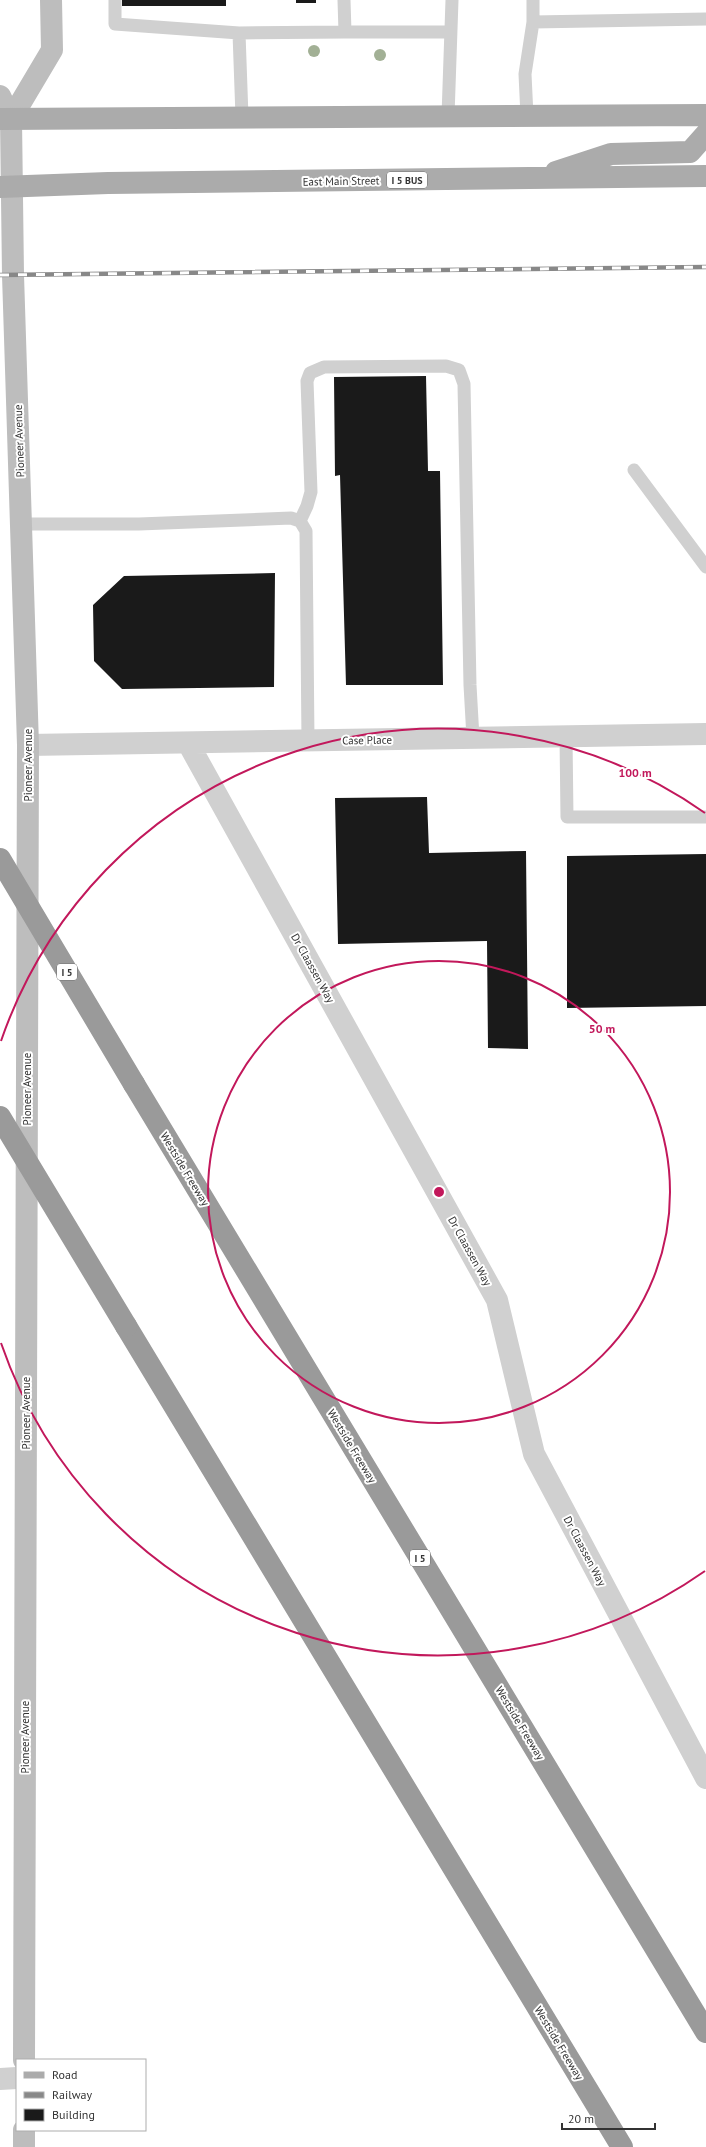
<svg xmlns="http://www.w3.org/2000/svg" width="706" height="2147" font-family="'PT Sans',sans-serif">
<style>
.building{fill:#1a1a1a}
.lines{fill:none;stroke-linecap:round;stroke-linejoin:round}
.lane{stroke:#d0d0d0;stroke-width:13}
.street{stroke:#d0d0d0;stroke-width:22}
.secondary{stroke:#bdbdbd;stroke-width:22}
.primary{stroke:#ababab;stroke-width:22}
.highway{stroke:#9a9a9a;stroke-width:22}
.rail-casing{stroke:#888;stroke-width:4.5}
.rail{stroke:#fff;stroke-width:3;stroke-dasharray:9;stroke-linecap:butt}
.highway-bridge{stroke:#9a9a9a;stroke-width:22}
.tree{fill:#a2b095}
.ring{fill:none;stroke:#c2185b;stroke-width:2}
.labels{text-anchor:middle;dominant-baseline:central;stroke-width:4;stroke-linejoin:round;paint-order:stroke}
.shield{fill:#fff;stroke:#707070;stroke-width:1}
.shield-label{font-size:10px;font-weight:bold;fill:#333}
.street-label{font-size:11px;fill:#333;stroke:#fff}
.centre{fill:#c2185b;stroke:#fff;stroke-width:2}
.ring-label{font-size:12px;text-anchor:middle;font-weight:bold;fill:#c2185b;stroke:#fff;stroke-width:4;stroke-linejoin:round;paint-order:stroke}
</style>
<rect width="100%" height="100%" fill="#fff"/>
<!-- building -->
<path class="building" d="M122 0H226V6H122Z
M296 0H316V3H296Z
M426 376 428 471H440L443 685H346L340 475 335 476 334 377Z
M275 573 274 687 122 689 94 661 93 605 124 576Z
M427 797 429 853 526 851 528 1049 488 1048 487 941 338 944 335 798Z
M706 854V1006L567 1008V856Z"/>
<g class="lines">
<!-- lane -->
<path class="lane" d="M115 0V24L239 33
M344 0 345 32H449
M533 22V0
M448 116 452 0
M527 116 525 74 533 22 706 19
M242 117 239 33 345 32
M634 470 706 567
M300 521 307 506 311 492 307 381 310 373 324 367 446 366 459 370 464 384 470 685 473 738
M21 524H139L291 518 300 521 306 531 308 741
M566 737 567 817H706"/>
<!-- street -->
<path class="street" d="M188 743 497 1300 534 1454 706 1778
M28 745 706 734
M0 2079 17 2078"/>
<!-- secondary -->
<path class="secondary" d="M0 96 11 119 13 275 28 745 24 2060
M11 119 52 50 51 0
M24 2130V2147"/>
<!-- primary -->
<path class="primary" d="M0 119 706 115
M556 172 611 154 690 152 706 134
M0 187 108 183 706 176"/>
<!-- highway -->
<path class="highway" d="M134 1084 706 2032
M126 1326 622 2147"/>
<!-- rail casing -->
<g class="rail-casing">
<path id="rail" d="M0 275 706 267"/>
</g>
<!-- rail -->
<use href="#rail" class="rail"/>
<!-- highway-bridge -->
<path class="highway-bridge" d="M0 859 134 1084
M0 1117 126 1326"/>
</g>
<!-- trees -->
<g class="tree">
<circle cx="314" cy="51" r="6"/>
<circle cx="380" cy="55" r="6"/>
</g>
<!-- distance rings -->
<g class="ring">
<circle cx="439" cy="1192" r="231"/>
<path d="M705 1571A463 463 0 0 1 1 1343M1 1041A463 463 0 0 1 705 813"/>
</g>
<g class="labels">
<!-- shield labels -->
<g class="shield">
<rect x="387" y="172" width="40" height="16" rx="3"/>
<rect x="57" y="964" width="20" height="16" rx="3"/>
<rect x="410" y="1550" width="20" height="16" rx="3"/>
</g>
<g class="shield-label">
<text x="407" y="180">I 5 BUS</text>
<text x="67" y="972">I 5</text>
<text x="420" y="1558">I 5</text>
</g>
<!-- street labels -->
<g class="street-label">
<text transform="translate(341 181) rotate(-1)">East Main Street</text>
<text transform="translate(19 441) rotate(-92)">Pioneer Avenue</text>
<text transform="translate(367 740) rotate(-1)">Case Place</text>
<text transform="translate(28 765) rotate(-90)">Pioneer Avenue</text>
<text transform="translate(313 968) rotate(61)">Dr Claassen Way</text>
<text transform="translate(27 1089) rotate(-90)">Pioneer Avenue</text>
<text transform="translate(185 1169) rotate(59)">Westside Freeway</text>
<text transform="translate(470 1251) rotate(61)">Dr Claassen Way</text>
<text transform="translate(26 1413) rotate(-90)">Pioneer Avenue</text>
<text transform="translate(352 1446) rotate(59)">Westside Freeway</text>
<text transform="translate(585 1551) rotate(62)">Dr Claassen Way</text>
<text transform="translate(520 1723) rotate(59)">Westside Freeway</text>
<text transform="translate(25 1737) rotate(-90)">Pioneer Avenue</text>
<text transform="translate(559 2043) rotate(59)">Westside Freeway</text>
</g>
</g>
<circle cx="439" cy="1192" r="6" class="centre"/>
<g class="ring-label">
<text x="635" y="777">100 m</text>
<text x="602" y="1033">50 m</text>
</g>
<!-- legend -->
<rect x="16" y="2059" width="130" height="72" fill="#ffffff" stroke="#adadad"/>
<rect x="24" y="2072" width="20" height="6" fill="#ababab" stroke="#adadad"/>
<text x="52" y="2079" font-size="12" fill="#333333">Road</text>
<rect x="24" y="2092" width="20" height="6" fill="#888888" stroke="#adadad"/>
<text x="52" y="2099" font-size="12" fill="#333333">Railway</text>
<rect x="24" y="2109" width="20" height="12" fill="#1a1a1a" stroke="#adadad"/>
<text x="52" y="2119" font-size="12" fill="#333333">Building</text>
<!-- scale -->
<path d="M562 2123v6h93v-6" fill="none" stroke="#333333" stroke-width="2"/>
<text x="568" y="2123" font-size="12" fill="#333333" stroke="#ffffff" stroke-width="3" paint-order="stroke">20 m</text>
</svg>
